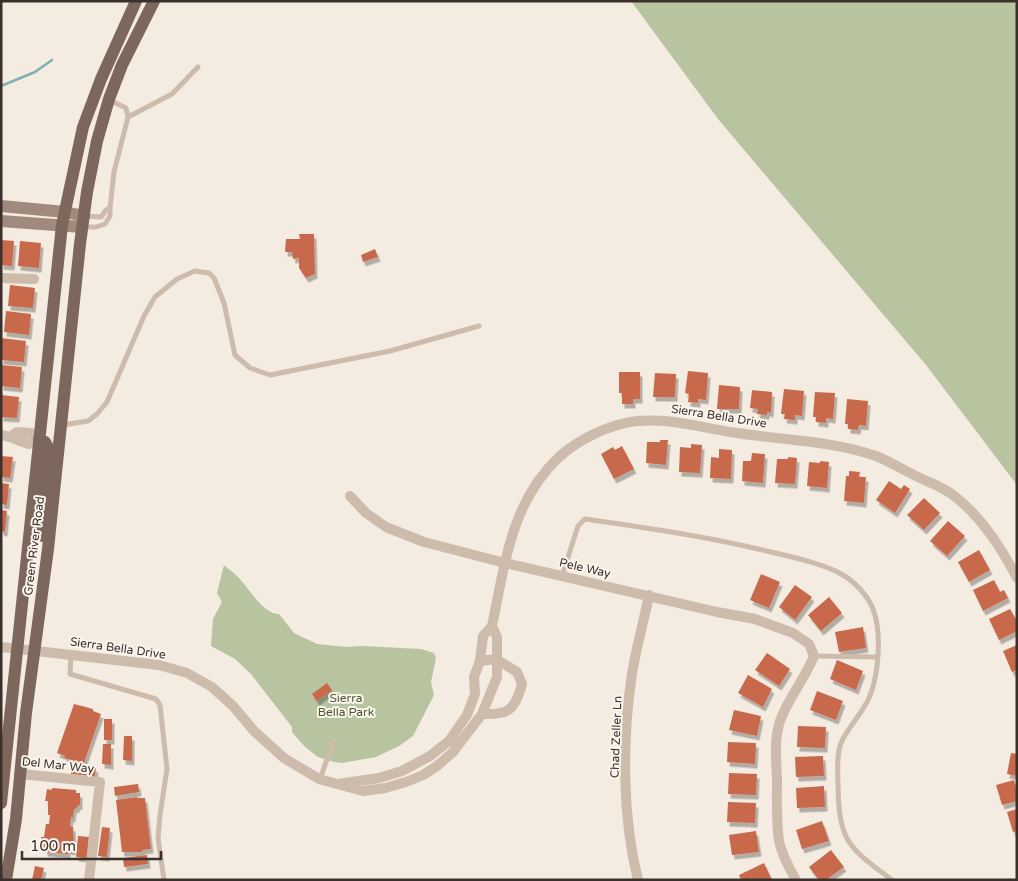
<svg xmlns="http://www.w3.org/2000/svg" width="1018" height="881" font-family="'Varela Round',sans-serif">
<style>
.green{fill:#b8c4a0}
.lines{fill:none;stroke-linecap:round;stroke-linejoin:round}
.stream{stroke:#7fb0b2;stroke-width:2.5}
.building{fill:#c8694b;filter:url(#shadow)}
.service{stroke:#cdbbac;stroke-width:5}
.minor{stroke:#cdbbac;stroke-width:10}
.secondary{stroke:#a18a7d;stroke-width:12}
.primary{stroke:#7d675c;stroke-width:12}
.labels{text-anchor:middle;dominant-baseline:central;stroke-width:4;stroke-linejoin:round;paint-order:stroke}
.street-label{font-size:12px;fill:#3b302b;stroke:#fbf5ee}
.park-label{font-size:12px;fill:#4a5a2e;stroke:#fbf5ee}
</style>
<defs>
<filter id="shadow"><feDropShadow dx="2.5" dy="4.5" stdDeviation="0" flood-color="#0004"/></filter>
</defs>
<rect width="100%" height="100%" fill="#f4ebe1"/>
<!-- green -->
<path class="green" d="M631 1H1017V485L926 365 718 119Z
M224 565C228 569 232 571 236 575 248 586 262 614 279 614L294 633 317 644 346 647 361 646 421 649 434 653 436 658 431 682 434 695 413 736 399 746 376 757 342 763 334 762 318 757 305 747 292 732V727L251 674 235 659 211 646 213 619 222 602 217 593Z"/>
<g class="lines">
<!-- stream -->
<path class="stream" d="M1 86 35 72 52 60"/>
</g>
<!-- building -->
<path class="building" d="M299 234H314L315 274 306 278 299 268V258L293 259 292 252H285L286 239H300Z
M1 240 14 241 12 266 1 265Z
M20 241 41 243 39 268 18 266Z
M375 249 378 257 363 262 361 255Z
M10 285 35 288 33 308 8 306Z
M6 311 31 314 29 335 4 332Z
M1 338 26 341 24 362 1 360Z
M1 365 22 367 20 388 1 386Z
M688 371 708 373 706 400 698 399V403L688 402 689 394 685 393Z
M619 372H640V399H633V404H622V393H619Z
M655 373 676 374 675 397H653Z
M719 385 740 387 739 409H717Z
M784 389 804 391 802 416 795 415V420L784 419 785 414H781Z
M752 390 772 392 771 413 767 412V415L757 414 758 409 750 408Z
M815 392 835 393 833 419 826 418V423L816 422V417H813Z
M1 395 19 397 17 418 1 417Z
M847 399 868 401 866 426 859 425 858 430 848 429V424H845Z
M660 440H668L666 465 646 463 647 442H660Z
M691 444 702 445 700 473 679 472 680 447 691 448Z
M622 446 634 469 614 479 601 454 613 447 615 450Z
M719 449 732 450 731 479 710 478 711 457 719 458Z
M752 453 765 454 763 483 742 481 743 461H751Z
M1 456 13 457 10 478 1 477Z
M788 457 797 458 795 484 775 483 777 459H788Z
M820 461 829 462 827 488 807 486 809 462 820 463Z
M849 471 860 472 859 477H866L864 503 844 501 846 476H849Z
M889 481 901 489 904 485 910 489 895 513 876 500Z
M1 483 9 484 7 505 1 504Z
M924 498 940 513 924 530 907 515Z
M1 510 7 511 5 532 1 531Z
M948 521 965 536 947 556 930 541Z
M979 550 990 570 969 582 958 562Z
M761 574 780 582 769 608 750 600Z
M994 580 1000 592 1004 590 1008 598 983 611 973 590Z
M795 585 812 597 795 620 779 607Z
M829 597 842 613 821 631 808 615Z
M1010 609 1017 621V631L999 640 989 619Z
M863 627 866 648 839 652 835 632Z
M1017 645V670L1012 672 1003 651Z
M767 653 790 669 779 686 755 670Z
M837 660 863 671 856 690 830 679Z
M748 675 772 689 763 707 738 693Z
M327 683 332 690 317 701 312 694Z
M817 691 843 701 836 720 810 710Z
M74 704 93 709V711L101 714 84 763 64 758 65 756 57 753Z
M734 710 761 716 757 736 729 730Z
M104 719H112V740H104Z
M798 726 826 727 825 748 797 747Z
M124 736H132V761L123 760Z
M728 742 756 743 755 764 727 762Z
M103 744H111V765L102 764Z
M1011 753 1017 754V776L1007 774Z
M823 756 824 776 796 777 795 757Z
M72 765 96 768 95 776 71 774Z
M729 773 757 774 756 795 728 794Z
M1014 780 1017 791V801L1002 805 996 785Z
M138 784 139 792 115 796 114 787Z
M824 786 825 807 797 808 796 788Z
M52 788 76 790V793H80V805H78L77 808 74 809 73 818 71 817 70 826 73 827 74 846H73V851L68 850V854L45 852V849L41 848V837H44L46 824H49L50 815H48V801H45L46 796 47 789 52 790Z
M137 797V798H145L151 849 142 850V852H122L116 800Z
M728 802 756 803 755 823 727 822Z
M1017 809V831L1013 832 1007 812Z
M822 821 829 841 802 849 796 830Z
M102 827 110 828 107 857 98 856Z
M756 831 759 852 732 855 729 835Z
M78 836 89 837 87 858 76 857Z
M831 850 844 867 826 880H819L809 867Z
M147 855 148 864 124 867 123 858Z
M764 863 772 880H741L739 875Z
M35 866 44 868 41 880H32Z"/>
<g class="lines">
<!-- service -->
<path class="service" d="M109 100 126 108 128 117 172 94 198 67
M110 208 114 172 128 117
M83 227H96L105 224 110 216V208L106 210 101 217 84 216
M63 425 88 421 97 414 107 402 144 316 155 297 177 279 195 271 209 273 214 278 224 303 235 355 250 368 270 375 390 351 479 326
M562 576 578 526 585 519C648 528 710 537 771 552 792 557 825 564 843 575 855 582 868 596 873 609 882 632 879 675 869 698 862 714 848 727 841 743 836 756 838 771 838 785 839 842 848 847 892 880
M71 655 70 674 156 699 160 705 167 769 160 815 158 838 164 880
M814 656 877 657
M320 779 334 740"/>
<!-- minor -->
<path class="minor" d="M1 278 34 279
M1 435C12 436 18 442 29 444L36 439 31 433 17 432 12 436
M350 496 366 513 386 527 424 542 505 563 717 612 755 619 793 633 809 644 814 656C805 679 788 698 780 721 774 739 776 760 777 779 777 799 776 820 779 841 782 855 789 868 796 880
M1 647 159 665 187 673 212 687 233 706 254 731 284 758 319 779 363 791 385 788 406 782 423 775 437 766 453 752 482 714 497 677V637L492 626
M480 661 496 659 517 672 522 684C515 710 509 715 482 714
M21 774 100 782 89 880
M338 784 379 778 402 771 430 756 449 741 467 715 475 694 474 677 480 661 483 636 492 626C505 564 511 502 559 457 579 439 610 424 637 421 669 418 699 427 730 432 779 440 829 440 876 456 889 461 903 470 916 476 928 482 943 487 953 495 980 515 1002 549 1017 578
M638 880C622 816 622 739 632 674 636 648 644 621 649 595"/>
<!-- secondary -->
<path class="secondary" d="M1 206 65 212 84 216
M1 221 82 227"/>
<!-- primary -->
<path class="primary" d="M39 440 45 442 49 449 42 514 43 536
M1 803 62 225 83 127 101 79 136 1
M6 880 16 819 26 713 48 549 80 244 87 192 97 141 109 99 122 65 154 1"/>
</g>
<g class="labels">
<!-- street labels -->
<g class="street-label">
<text transform="translate(719 416) rotate(9)">Sierra Bella Drive</text>
<text transform="translate(34 546) rotate(-83)">Green River Road</text>
<text transform="translate(585 568) rotate(13)">Pele Way</text>
<text transform="translate(118 648) rotate(8)">Sierra Bella Drive</text>
<text transform="translate(616 737) rotate(-88)">Chad Zeller Ln</text>
<text transform="translate(58 765) rotate(6)">Del Mar Way</text>
</g>
<!-- park labels -->
<g class="park-label">
<text x="346" y="698">Sierra<tspan x="346" dy="14">Bella Park</tspan></text>
</g>
</g>
<!-- border -->
<rect width="1018" height="881" fill="none" stroke="#3b302b" stroke-width="5"/>
<!-- scale -->
<path d="M22 851v8h139v-8" fill="none" stroke="#3b302b" stroke-width="2.5"/>
<text x="30" y="851" font-size="15" fill="#3b302b" stroke="#fbf5ee" stroke-width="4" paint-order="stroke">100 m</text>
</svg>
